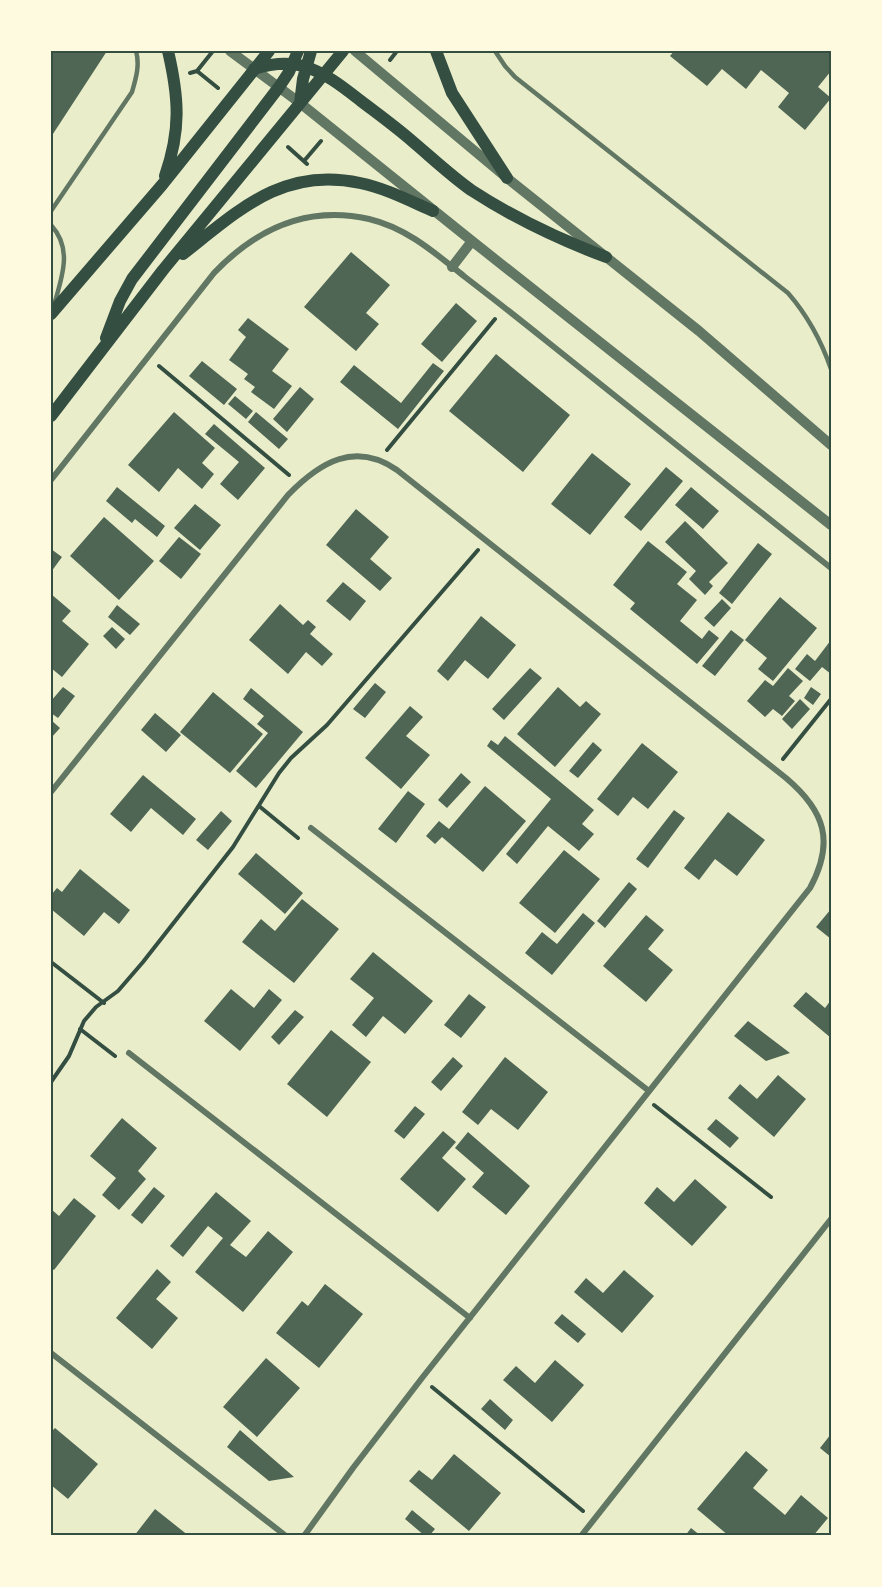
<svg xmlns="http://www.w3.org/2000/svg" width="882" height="1587" font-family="'Noto Serif',serif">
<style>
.building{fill:#4f6655}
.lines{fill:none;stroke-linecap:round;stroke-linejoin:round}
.path{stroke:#344e41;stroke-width:4}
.service{stroke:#617663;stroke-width:4.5}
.minor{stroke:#617663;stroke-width:6}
.tertiary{stroke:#617663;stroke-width:10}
.secondary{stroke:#344e41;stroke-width:12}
.neatline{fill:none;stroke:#344e41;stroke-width:2}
</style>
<rect width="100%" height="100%" fill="#e9edc9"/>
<!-- building -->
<path class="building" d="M51 51H107L51 137Z
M674 51H831V71L818 87 831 98 805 130 778 107 789 93 761 70 746 89 722 69 707 86 670 56Z
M351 252 390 285 366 313 379 324 356 351 304 307Z
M456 303 477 321 442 362 421 344Z
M248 318 289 349 272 371 292 386 274 409 251 392 255 387 244 379 248 374 229 360 246 337 238 330Z
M496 354 570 415 523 472 449 411Z
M202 361 237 389 224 405 189 376Z
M433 363 444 371 398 429 340 382 354 365 401 403Z
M300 387 314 399 287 432 273 419Z
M235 396 253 411 246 419 228 404Z
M174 412 215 448 202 463 214 474 202 489 178 468 159 492 128 465Z
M256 412 288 439 279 449 248 422Z
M214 424 265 468 238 500 220 484 239 462 205 434Z
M592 453 631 484 590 535 551 504Z
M666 467 683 481 641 531 624 517Z
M117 487 165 526 157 537 135 519 132 523 106 501Z
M691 487 719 511 703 529 675 505Z
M195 504 221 525 200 550 174 528Z
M356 509 389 537 370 559 392 578 380 591 326 545Z
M104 517 154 561 119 600 70 556Z
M685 521 728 563 709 582 713 586 705 595 689 579 696 571 665 542Z
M179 537 201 554 181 579 159 561Z
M648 541 687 572 677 584 697 600 680 621 702 639 709 630 719 638 697 664 630 609 635 603 613 585Z
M758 543 772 554 732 604 719 593Z
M51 549 62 557 51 572Z
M343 582 366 601 350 621 326 601Z
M51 594 71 611 62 621 89 644 62 677 51 668Z
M780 597 817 628 773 681 758 669 767 658 745 640Z
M722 599 731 608 714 627 704 618Z
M280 604 303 625 308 620 316 627 310 634 333 654 322 666 306 652 288 674 249 640Z
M117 605 140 624 130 635 108 617Z
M481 616 516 645 488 679 465 660 448 681 437 671Z
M112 627 125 639 116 649 103 636Z
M731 630 744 640 715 676 702 666Z
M831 640V674L822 667 810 681 795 669 807 654 815 661Z
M530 668 542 678 504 720 492 709Z
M788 668 803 681 789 696 795 701 782 716 773 709 765 717 747 701 765 680 773 686Z
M375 683 386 692 365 718 353 709Z
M63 687 75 696 58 718 51 713V701Z
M558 687 580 707 586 701 601 714 555 767 517 734Z
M811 687 821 694 813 705 804 698Z
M251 688 303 732 256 788 236 771 268 733 257 724 264 716 243 699Z
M213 692 263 734 230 773 180 732Z
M800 699 810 709 792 729 782 719Z
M410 706 423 717 406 736 430 755 401 789 365 758Z
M155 713 181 735 166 752 141 730Z
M51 720 60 728 51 738Z
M505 736 594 810 582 824 594 834 579 851 548 826 517 864 506 854 551 799 487 746 491 740 498 745Z
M593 742 602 750 578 778 569 771Z
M642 743 678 772 648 809 633 797 618 816 597 799Z
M461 773 471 782 447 808 438 800Z
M143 775 196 819 183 835 151 808 131 832 110 814Z
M485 786 526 821 483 872 442 837 435 844 426 836 439 821 449 829Z
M408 791 425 804 396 843 378 829Z
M674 810 685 818 648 868 636 859Z
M221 811 232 821 208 850 196 840Z
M728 812 765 840 737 876 715 859 699 880 684 868Z
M564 850 600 879 555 933 519 903Z
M256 853 303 893 285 914 238 874Z
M80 869 130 910 119 924 104 912 84 936 51 909V895L57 888 62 892Z
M629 882 637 889 605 928 597 921Z
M302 899 339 929 294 983 242 942 261 919 275 931Z
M831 909V939L816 927Z
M583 913 595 923 552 975 525 953 542 932 557 944Z
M646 915 664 930 648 949 673 970 646 1002 603 966Z
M373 952 433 1001 405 1034 383 1016 366 1037 352 1025 374 998 350 979Z
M231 989 254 1008 269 989 282 1000 240 1051 204 1021Z
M806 992 825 1008 831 1000V1038L793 1006Z
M469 994 486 1007 461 1038 444 1025Z
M295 1010 304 1017 279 1045 271 1037Z
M748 1021 790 1053 766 1061 734 1036Z
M331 1030 371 1062 327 1117 287 1084Z
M453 1057 463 1066 441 1091 431 1082Z
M505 1057 548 1092 518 1130 491 1109 478 1125 462 1112Z
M778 1075 806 1099 774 1137 728 1098 740 1084 757 1099Z
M415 1106 425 1114 404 1139 394 1131Z
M122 1118 157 1148 138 1171 146 1179 119 1210 102 1195 116 1178 90 1156Z
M716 1119 739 1138 730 1148 707 1129Z
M443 1131 456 1142 442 1158 466 1179 438 1212 400 1179Z
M468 1132 530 1186 506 1215 472 1187 484 1173 455 1148Z
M695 1179 727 1207 692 1246 644 1203 657 1187 674 1202Z
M154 1187 165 1196 142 1224 131 1215Z
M216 1192 251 1221 230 1245 246 1257 268 1231 293 1252 243 1312 195 1272 223 1238 208 1226 183 1257 170 1246Z
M74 1198 96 1216 54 1270 51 1268V1209L59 1216Z
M157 1269 171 1282 156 1299 178 1318 152 1349 116 1318Z
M624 1270 654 1296 622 1333 574 1292 586 1278 603 1293Z
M325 1284 363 1314 319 1368 276 1333 302 1301 308 1306Z
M562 1314 586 1334 578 1343 554 1323Z
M266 1358 300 1388 257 1437 223 1407Z
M555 1360 584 1385 552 1422 503 1380 516 1366 535 1383Z
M490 1399 513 1420 505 1430 481 1409Z
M55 1428 98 1464 68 1499 51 1485V1432Z
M240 1430 294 1477 269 1481 227 1447Z
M831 1434V1457L820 1448Z
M746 1451 768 1470 753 1488 785 1515 801 1495 828 1518 813 1536H729L697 1509Z
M454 1454 501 1493 469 1531 409 1481 419 1470 432 1480Z
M155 1509 189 1536H134Z
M412 1510 435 1529 429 1536H425L405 1519Z
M691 1528 701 1536H685Z"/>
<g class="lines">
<!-- path -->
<path class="path" d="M390 60 397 51
M197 71 213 51
M190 73 197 71 218 88
M288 147 307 164
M304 161 321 141
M159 366 289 475
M387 450 495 319
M783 759 831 699
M259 806 298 838
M51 962 104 1003
M80 1029 115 1056
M51 1082 69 1056 84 1021 96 1007 118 991 143 962 233 847 279 773 291 758 327 725 478 550
M654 1105 771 1197
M432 1387 583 1511"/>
<!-- service -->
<path class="service" d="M495 51 505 66 515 77 788 293C808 316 821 340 831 369
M51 211 132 92C136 78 140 65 136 51
M51 225C73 249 62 277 54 305"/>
<!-- minor -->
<path class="minor" d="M51 480 214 273C256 229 307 205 369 219 407 228 435 253 465 277 491 297 518 318 544 339 639 415 735 492 831 568
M51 792 288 495C320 462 355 441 397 470L786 778C825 811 835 842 810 888L422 1378 353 1468 304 1536
M311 828 649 1091
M129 1053 470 1318
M51 1353 286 1536
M581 1536 831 1219"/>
<!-- tertiary -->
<path class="tertiary" d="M230 51 300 103 472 241 831 525
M355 51 507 178 699 331 831 445
M452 267 472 241"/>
<!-- secondary -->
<path class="secondary" d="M436 51 452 93 507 178
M254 69C270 64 287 62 303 66 326 73 343 87 361 101 378 114 396 127 412 141 431 157 450 175 471 190 514 218 558 239 606 257
M300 103 303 79 311 51
M165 176C181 130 179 98 168 51
M183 254C238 211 283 166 360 183 385 188 410 201 433 211
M51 314 162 185 269 51
M106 338 120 301 132 279 279 87 289 72 298 51
M51 416 163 270 343 51"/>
</g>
<!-- border -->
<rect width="882" height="1587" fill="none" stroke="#fefae0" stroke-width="105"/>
<rect x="52" y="52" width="778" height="1482" class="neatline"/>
</svg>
